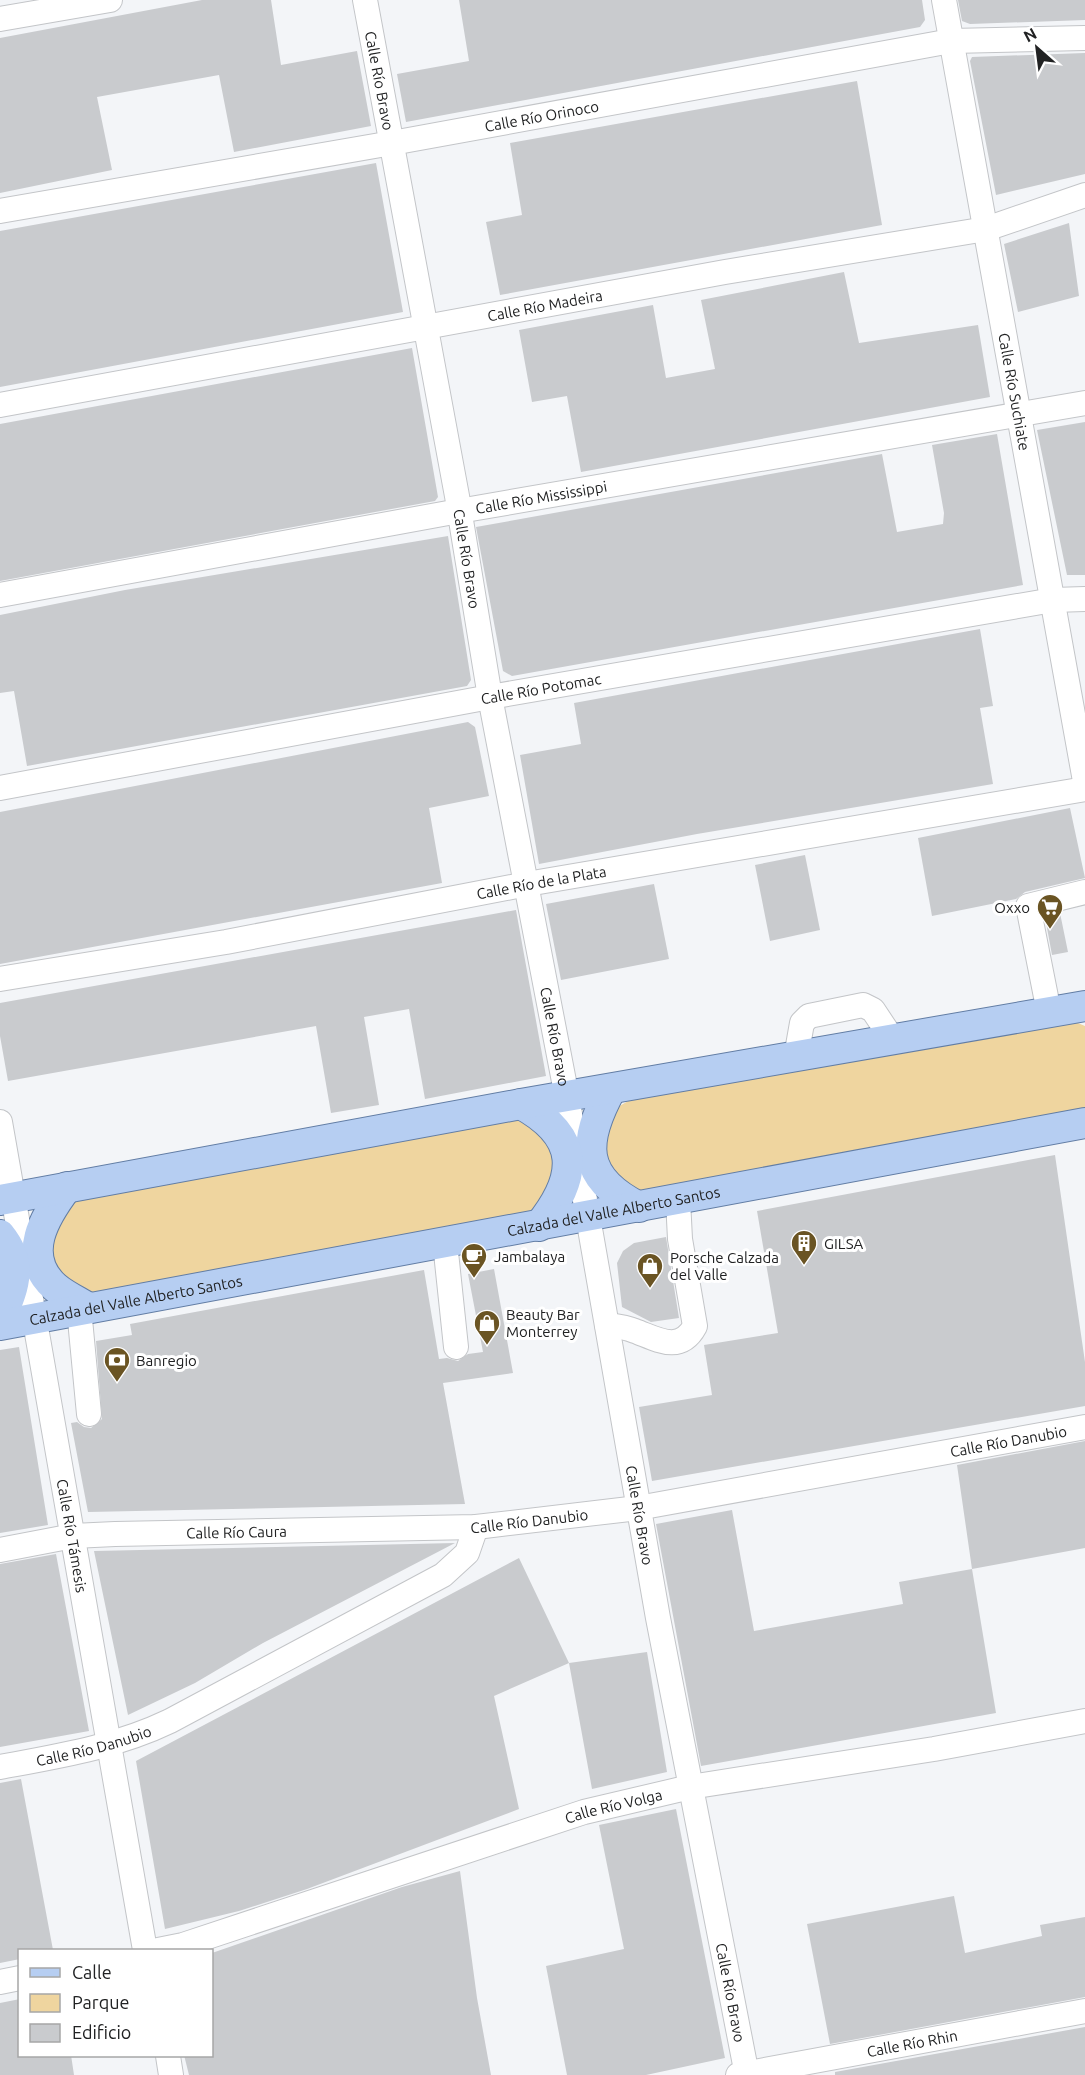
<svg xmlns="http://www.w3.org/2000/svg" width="1085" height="2075" font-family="Ubuntu,sans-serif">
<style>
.green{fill:#efd59f}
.building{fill:#c9cbce}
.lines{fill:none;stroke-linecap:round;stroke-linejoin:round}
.minor-casing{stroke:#c3c5c8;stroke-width:26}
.major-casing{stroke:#627da4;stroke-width:32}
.minor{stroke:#fff;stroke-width:24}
.major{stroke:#b6cef2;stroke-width:30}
.labels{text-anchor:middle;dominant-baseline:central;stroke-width:6;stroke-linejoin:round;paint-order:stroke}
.street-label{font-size:15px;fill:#212223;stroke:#fff}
.poi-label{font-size:15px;fill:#212223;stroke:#fff;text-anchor:start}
</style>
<rect width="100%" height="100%" fill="#f3f5f8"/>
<!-- green -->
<path class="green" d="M1068 1019 1085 1026V1117L642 1200 597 1163 609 1112 637 1096Z
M511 1118C548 1133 553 1139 560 1179L532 1221 97 1299 50 1266 54 1216 75 1198Z"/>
<!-- building -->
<path class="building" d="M202 0H271L281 65 357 51 371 126 234 152 219 75 97 97 112 170 0 193V38Z
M459 0H922L925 20 920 27 406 122 397 74 469 61Z
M958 0H1085V20L970 24 962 21Z
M1085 53V174L996 195 970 61 972 57Z
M857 81 882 225 500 295 486 222 522 215 510 143Z
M376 163 403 312 0 387V231Z
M1069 223 1079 296 1018 312 1004 244Z
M844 272 859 343 978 325 990 397 581 472 567 396 532 402 519 330 653 305 666 378 715 369 701 300Z
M412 348 438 497 435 501 0 581V424Z
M1085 422V575H1067L1037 430Z
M997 434 1023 585 512 676 503 671 476 527 882 454 897 532 943 524 944 513 932 445Z
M448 536 471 680 467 686 27 766 14 691 0 693V615L125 590Z
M980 629 993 706 980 708 993 784 697 834 539 864 520 755 581 744 574 703Z
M468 722 475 727 489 796 429 808 442 883 0 964V812Z
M1070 808 1085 878 1025 892 1016 899 932 916 918 838Z
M805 855 820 930 770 941 755 865Z
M654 884 669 959 561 980 546 904Z
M516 910 546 1076 425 1099 409 1009 364 1017 379 1105 331 1113 316 1026 8 1081 0 1036V1003Z
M1060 913 1068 952 1052 955 1045 917Z
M1055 1155 1085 1362V1406L652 1481 639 1407 712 1395 704 1345 778 1333 757 1211Z
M666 1237 679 1318 651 1322 622 1307 617 1263 623 1251 634 1243Z
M494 1269 513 1373 443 1383 465 1504 88 1512 71 1423 77 1422 84 1427 91 1428 102 1419 96 1341 132 1335 130 1324 424 1270 439 1359 447 1358 458 1361 468 1354 483 1352 468 1274Z
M19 1347 48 1525 0 1533V1350Z
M1085 1441V1548L972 1569 957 1465Z
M732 1510 754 1631 903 1604 899 1582 972 1569 996 1713 701 1766 656 1524Z
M455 1543 263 1643 195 1683 128 1715 94 1551Z
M56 1554 89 1731 0 1747V1564Z
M519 1558 569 1663 494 1696 519 1809 307 1889 239 1911 165 1929 136 1761Z
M647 1652 667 1772 592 1789 569 1663Z
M21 1779 53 1950H20V1959L0 1963V1783Z
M676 1809 725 2058 646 2075H567L546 1966 624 1949 599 1825Z
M460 1871 477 1998 491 2075H189L184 2055H212V1953L402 1887Z
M954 1896 965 1953 1042 1936 1040 1925 1085 1917V1997L830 2044 807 1924Z
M20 1999V2055H71L74 2075H0V2003Z
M1085 2027V2075H835V2072Z"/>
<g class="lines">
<!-- minor casing -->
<g class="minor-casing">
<g id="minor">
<path id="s1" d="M365 0 457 496 490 697 567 1097 658 1618 747 2075"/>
<path id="s2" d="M944 0 1085 781"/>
<path d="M0 19 110 0"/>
<path id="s3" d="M0 211 392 143 951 41 1085 38"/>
<path id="s4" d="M0 405 725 272 986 229 1085 195"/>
<path id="s5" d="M0 595 459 511 1085 403"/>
<path id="s6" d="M0 788 490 697 1053 600 1085 599"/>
<path id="s7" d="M0 979 226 942 527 884 1085 789"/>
<path d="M1049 1012 1028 906 1085 892"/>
<path d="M796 1057 802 1023 809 1016 863 1005 873 1010 893 1040"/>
<path id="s8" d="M0 1122 145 1950"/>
<path d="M445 1243 456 1347"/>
<path d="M79 1309 89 1414"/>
<path d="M607 1325C616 1326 626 1327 635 1331 657 1339 680 1354 695 1326L680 1239 678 1200"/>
<path id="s9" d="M0 1550 73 1536 115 1534 476 1527 638 1508 1085 1427"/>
<path id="s10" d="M0 1767C59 1756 116 1747 170 1721L443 1575 467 1553 476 1527"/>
<path id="s11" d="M158 1950 183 1945 584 1812 690 1787 934 1749 1085 1721"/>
<path d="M0 1982 20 1978"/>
<path d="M168 2056 171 2075"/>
<path id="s12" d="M738 2075 1085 2011"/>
</g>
</g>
<!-- major casing -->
<g class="major-casing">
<g id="major">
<path d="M611 1089C582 1142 580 1177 639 1207"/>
<path d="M521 1104C581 1137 579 1176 539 1226"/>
<path d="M67 1187C45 1216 20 1256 55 1287 64 1295 77 1301 87 1307"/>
<path d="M0 1200 521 1104 1085 1006"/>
<path d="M0 1235C25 1266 13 1288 0 1321"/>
<path id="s13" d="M0 1325 1085 1123"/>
</g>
</g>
<!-- minor -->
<use href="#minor" class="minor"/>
<!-- major -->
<use href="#major" class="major"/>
</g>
<!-- icons -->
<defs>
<g id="supermarket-pin" transform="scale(1.35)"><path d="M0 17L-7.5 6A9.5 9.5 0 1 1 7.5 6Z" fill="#6a5423" stroke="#fff"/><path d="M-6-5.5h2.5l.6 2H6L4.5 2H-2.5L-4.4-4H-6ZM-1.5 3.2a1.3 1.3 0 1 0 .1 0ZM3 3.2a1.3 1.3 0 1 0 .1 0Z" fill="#fff"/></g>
<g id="building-pin" transform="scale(1.35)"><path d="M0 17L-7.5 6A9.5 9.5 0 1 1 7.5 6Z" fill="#6a5423" stroke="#fff"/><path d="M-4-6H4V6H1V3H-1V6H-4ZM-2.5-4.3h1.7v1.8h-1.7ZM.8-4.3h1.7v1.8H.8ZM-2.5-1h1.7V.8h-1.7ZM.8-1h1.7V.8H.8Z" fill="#fff"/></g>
<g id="cafe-pin" transform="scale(1.35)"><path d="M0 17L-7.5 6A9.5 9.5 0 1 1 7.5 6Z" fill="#6a5423" stroke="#fff"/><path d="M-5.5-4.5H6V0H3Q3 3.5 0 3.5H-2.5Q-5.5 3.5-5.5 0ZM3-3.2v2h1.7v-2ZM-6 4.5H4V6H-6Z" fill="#fff"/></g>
<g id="shop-pin" transform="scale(1.35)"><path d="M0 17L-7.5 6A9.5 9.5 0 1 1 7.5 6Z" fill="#6a5423" stroke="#fff"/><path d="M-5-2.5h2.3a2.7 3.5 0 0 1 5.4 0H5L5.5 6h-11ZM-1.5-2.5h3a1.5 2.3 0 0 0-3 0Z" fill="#fff"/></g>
<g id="bank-pin" transform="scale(1.35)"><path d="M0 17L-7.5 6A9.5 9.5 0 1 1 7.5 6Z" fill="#6a5423" stroke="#fff"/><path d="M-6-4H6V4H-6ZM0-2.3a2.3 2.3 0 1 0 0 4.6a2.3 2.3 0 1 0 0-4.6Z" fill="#fff"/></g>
</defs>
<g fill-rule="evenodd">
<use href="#supermarket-pin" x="1050" y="907"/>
<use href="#building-pin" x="804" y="1243"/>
<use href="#cafe-pin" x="474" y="1256"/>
<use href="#shop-pin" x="650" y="1266"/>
<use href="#shop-pin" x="487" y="1323"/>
<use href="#bank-pin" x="117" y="1360"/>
</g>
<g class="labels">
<!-- street labels -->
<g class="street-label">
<text stroke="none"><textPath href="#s1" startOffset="82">Calle Río Bravo</textPath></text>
<text stroke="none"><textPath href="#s3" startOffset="550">Calle Río Orinoco</textPath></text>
<text stroke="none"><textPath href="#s4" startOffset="554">Calle Río Madeira</textPath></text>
<text stroke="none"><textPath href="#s2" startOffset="398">Calle Río Suchiate</textPath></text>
<text stroke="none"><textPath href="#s5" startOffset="550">Calle Río Mississippi</textPath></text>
<text stroke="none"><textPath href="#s1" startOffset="568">Calle Río Bravo</textPath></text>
<text stroke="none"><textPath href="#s6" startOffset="550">Calle Río Potomac</textPath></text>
<text stroke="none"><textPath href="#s7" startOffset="550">Calle Río de la Plata</textPath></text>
<text stroke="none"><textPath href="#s1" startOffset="1054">Calle Río Bravo</textPath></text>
<text stroke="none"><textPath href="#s13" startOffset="624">Calzada del Valle Alberto Santos</textPath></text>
<text stroke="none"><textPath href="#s13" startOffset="138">Calzada del Valle Alberto Santos</textPath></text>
<text stroke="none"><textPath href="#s9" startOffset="1017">Calle Río Danubio</textPath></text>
<text stroke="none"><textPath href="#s1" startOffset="1540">Calle Río Bravo</textPath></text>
<text stroke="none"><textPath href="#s9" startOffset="531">Calle Río Danubio</textPath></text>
<text stroke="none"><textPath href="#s9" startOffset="238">Calle Río Caura</textPath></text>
<text stroke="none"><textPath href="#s8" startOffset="420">Calle Río Támesis</textPath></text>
<text stroke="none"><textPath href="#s10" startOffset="96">Calle Río Danubio</textPath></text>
<text stroke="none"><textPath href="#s11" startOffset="478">Calle Río Volga</textPath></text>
<text stroke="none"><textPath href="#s1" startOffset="2026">Calle Río Bravo</textPath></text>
<text stroke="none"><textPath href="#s12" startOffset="177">Calle Río Rhin</textPath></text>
</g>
<!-- poi labels -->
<g class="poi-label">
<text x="1030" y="907" text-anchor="end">Oxxo</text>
<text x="824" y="1243">GILSA</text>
<text x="494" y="1256">Jambalaya</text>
<text x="670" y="1257">Porsche Calzada<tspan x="670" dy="17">del Valle</tspan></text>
<text x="506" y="1314">Beauty Bar<tspan x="506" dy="17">Monterrey</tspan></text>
<text x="136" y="1360">Banregio</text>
</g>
</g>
<!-- legend -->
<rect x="18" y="1949" width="195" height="108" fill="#ffffff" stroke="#a6a7a7" stroke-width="1.5"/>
<rect x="30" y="1968" width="30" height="9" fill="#b6cef2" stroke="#a6a7a7" stroke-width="1.5"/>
<text x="72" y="1979" font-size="18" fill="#212223">Calle</text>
<rect x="30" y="1994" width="30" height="18" fill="#efd59f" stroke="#a6a7a7" stroke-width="1.5"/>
<text x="72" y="2009" font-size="18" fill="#212223">Parque</text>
<rect x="30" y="2024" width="30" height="18" fill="#c9cbce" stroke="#a6a7a7" stroke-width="1.5"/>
<text x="72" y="2039" font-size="18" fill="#212223">Edificio</text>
<!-- north arrow -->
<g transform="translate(1037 48) rotate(332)" stroke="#ffffff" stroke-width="4.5" paint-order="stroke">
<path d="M0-4.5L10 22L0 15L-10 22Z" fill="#212223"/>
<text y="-9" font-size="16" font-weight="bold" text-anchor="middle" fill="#212223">N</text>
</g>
</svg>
